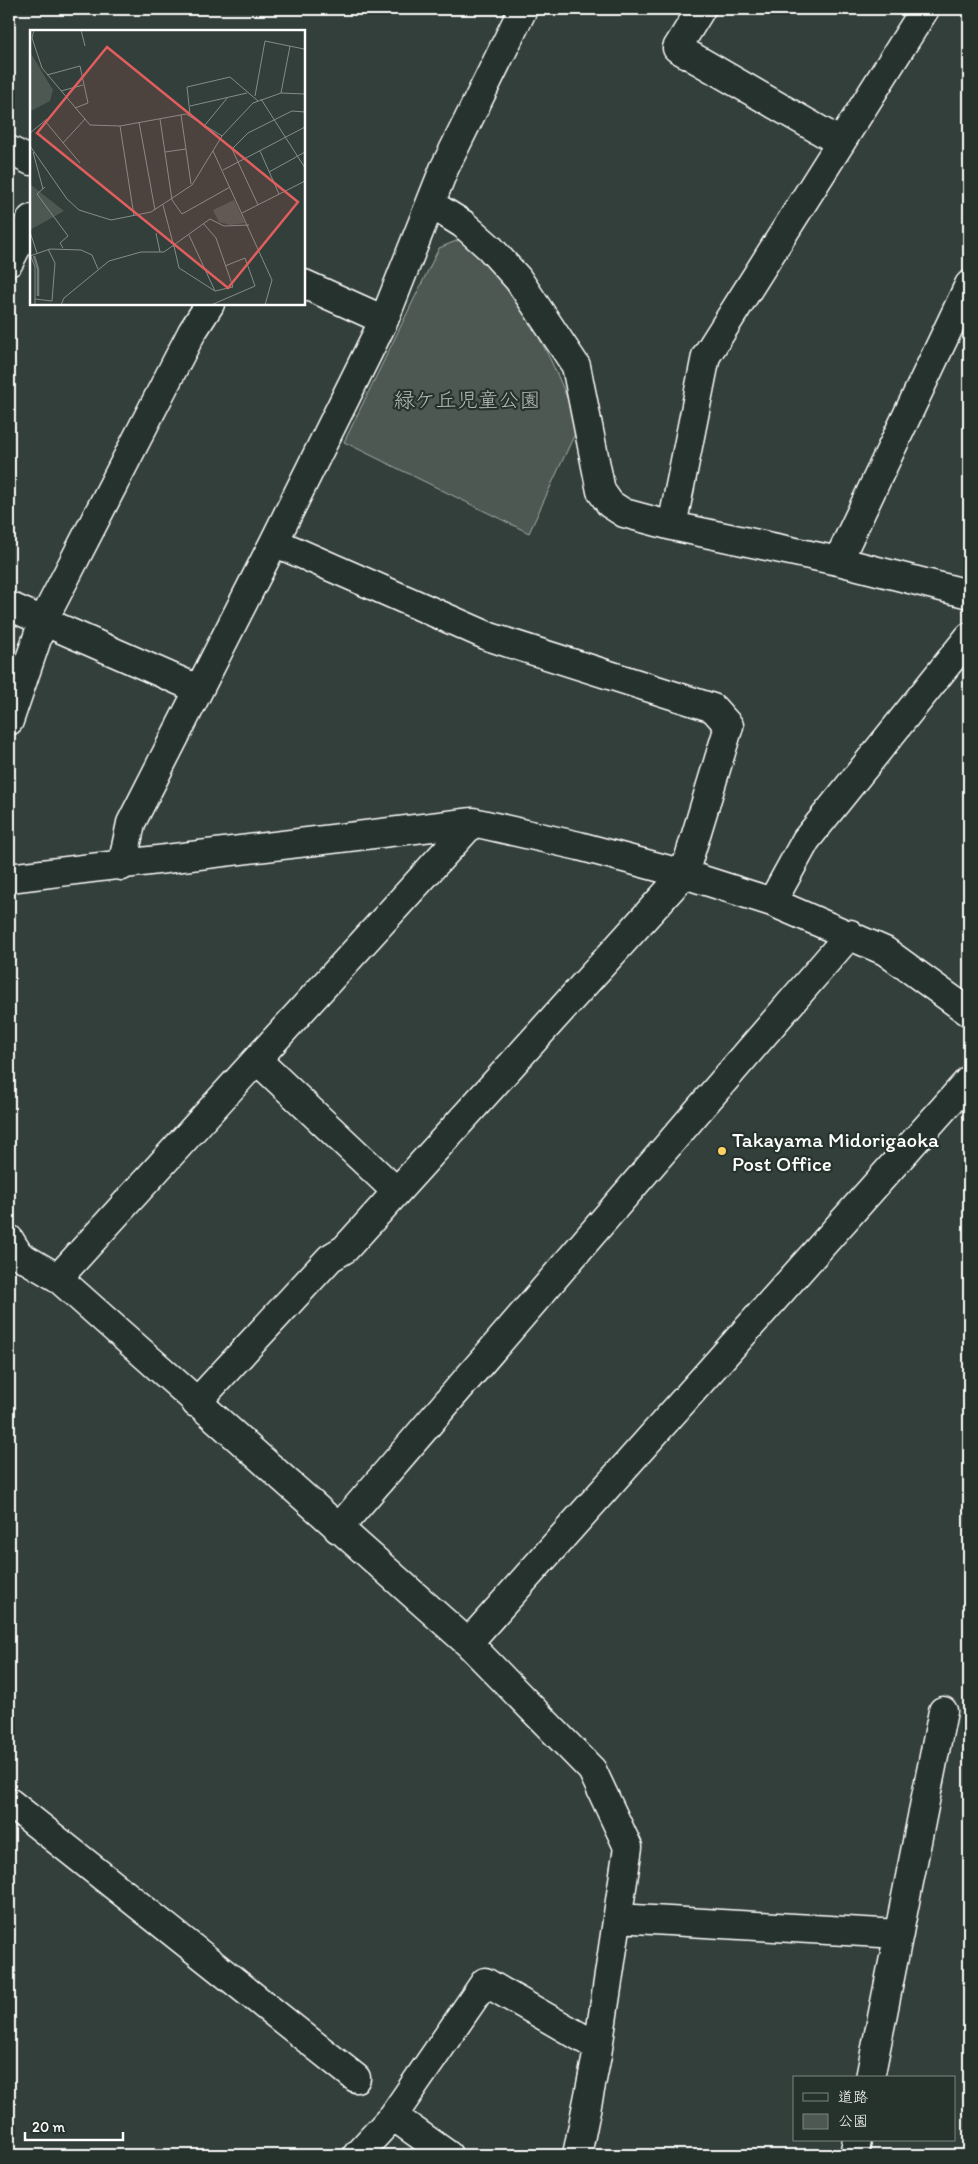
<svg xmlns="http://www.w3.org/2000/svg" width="978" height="2164" font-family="Itim,'Klee One',sans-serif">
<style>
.green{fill:#4d5853;stroke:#a6aca9}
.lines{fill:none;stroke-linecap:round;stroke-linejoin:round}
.minor-casing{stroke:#fff;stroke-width:31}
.minor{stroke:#26332d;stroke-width:28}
.poi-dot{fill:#ffd166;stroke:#26332d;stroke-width:2}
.labels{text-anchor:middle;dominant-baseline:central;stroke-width:4.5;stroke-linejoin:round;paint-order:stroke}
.park-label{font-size:21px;fill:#b8bcba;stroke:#26332d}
.poi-label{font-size:21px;fill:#fff;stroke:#26332d;text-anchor:start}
.inset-river{fill:none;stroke:#737b78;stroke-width:2.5}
.inset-road{fill:none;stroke:#858c89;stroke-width:1}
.view{fill:#e05e5e;fill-opacity:0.15;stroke:#e05e5e;stroke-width:2.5}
.inset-edge{fill:none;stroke:#fff;stroke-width:2.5}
</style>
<rect width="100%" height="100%" fill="#333f3a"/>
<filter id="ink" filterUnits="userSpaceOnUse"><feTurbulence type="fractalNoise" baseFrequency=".02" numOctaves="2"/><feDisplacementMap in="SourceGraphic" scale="10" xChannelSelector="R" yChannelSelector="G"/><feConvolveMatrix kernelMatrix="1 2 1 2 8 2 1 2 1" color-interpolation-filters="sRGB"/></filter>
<g filter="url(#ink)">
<!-- green -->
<path class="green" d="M461 239C478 257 495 274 510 293 541 333 561 380 578 427L529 533 344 442 439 248Z"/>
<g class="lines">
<!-- minor casing -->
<g class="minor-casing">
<path id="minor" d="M701 9 677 48 840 142
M9 150 31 161
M431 204 463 224 490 248 518 279 576 366 601 491 610 504 624 513 672 526 838 561 969 594
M9 262 31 219
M304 284 384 320
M672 526 706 356 925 9
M838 561 969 285
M9 606 198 689
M9 721 43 621 192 332 210 304
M122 866 131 823 274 542 384 320 444 169 523 9
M9 878 473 822 579 846 684 874 772 902 885 951 969 1012
M772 902 806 840 969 637
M257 1060 396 1191
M9 1239 19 1255 58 1278 468 1643 592 1770 628 1847 597 2055 577 2155
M58 1278 473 822
M196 1403 330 1258 345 1249 684 874 729 726 713 708 490 637 274 542
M338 1529 850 934
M468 1643 969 1080
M9 1802 356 2078
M617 1918 899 1934
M870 2078 943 1711
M393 2116 448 2155
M357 2155 393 2116 485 1982 598 2047
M854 2155 857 2140"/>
</g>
<!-- minor -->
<use href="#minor" class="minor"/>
</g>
</g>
<!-- markers -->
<circle class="poi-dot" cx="722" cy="1151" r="5"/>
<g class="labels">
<!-- park labels -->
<g class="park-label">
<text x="467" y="399">緑ケ丘児童公園</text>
</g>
<!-- poi labels -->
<g class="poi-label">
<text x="732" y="1139">Takayama Midorigaoka<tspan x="732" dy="24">Post Office</tspan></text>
</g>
</g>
<!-- overview -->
<g transform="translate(30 30)">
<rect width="275" height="275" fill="#333f3a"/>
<path d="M0 22 23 60 20 71 3 80H0ZM0 154 34 181 0 200ZM204 170 215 193 200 195 189 192 183 180Z" fill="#4d5853"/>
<path class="inset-river" d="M4 226 8 239V266"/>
<path class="inset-road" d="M4 0 2 8 12 38 60 95 90 96 156 84 192 106M51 0 55 16M17 45 50 36 58 73 45 78M31 61 53 55M251 63 260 16M225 66 235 11 274 19M231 69 275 138M160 76 217 63M160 84 157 57 200 47 228 71M151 85 161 154M130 89 142 170 152 184 200 157M15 91 50 133M109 92 125 180M175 95 198 67M90 96 104 186M0 103 17 89M33 113 55 89M0 116 37 169 49 180 81 190 121 182 162 155 192 106 223 73 251 63 275 64M183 121 242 250 235 275M230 121 249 164M3 122 13 159M135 122 156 119M193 140 275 97M239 142 275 122M15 157 7 164 38 206 30 213 33 218M133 175 144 217M228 175 202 119 218 103 262 81 275 82M212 183 275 151M0 202 7 223M126 203 130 222M159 205 185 261 203 257 186 208 173 193M144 216 149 238 185 261M0 224 5 237V275M0 226 20 219 51 220 62 225 68 239M5 269 22 271 25 233 18 219M31 275 34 268 79 231 111 222H134L180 189 194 196 219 195M181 275 225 256 215 228 195 236"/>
<path class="view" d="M77 17 268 172 198 258 7 103Z"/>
<rect width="275" height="275" class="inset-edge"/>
</g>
<!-- margin -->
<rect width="978" height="2164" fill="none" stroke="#26332d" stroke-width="30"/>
<rect x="15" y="15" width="948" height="2134" fill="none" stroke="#fff" stroke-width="2" filter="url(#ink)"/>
<!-- legend -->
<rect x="793" y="2076" width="162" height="65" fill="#26332d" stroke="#7d8581"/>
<rect x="803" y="2093" width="25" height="8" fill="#26332d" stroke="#7d8581"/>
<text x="838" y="2102" font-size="15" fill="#ffffff">道路</text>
<rect x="803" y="2114" width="25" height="15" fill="#4d5853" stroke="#7d8581"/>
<text x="838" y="2126" font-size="15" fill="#ffffff">公園</text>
<!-- scale -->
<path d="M25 2132v8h98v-8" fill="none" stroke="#ffffff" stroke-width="2.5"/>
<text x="32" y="2132" font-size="15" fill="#ffffff" stroke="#26332d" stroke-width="4" paint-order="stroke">20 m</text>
</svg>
